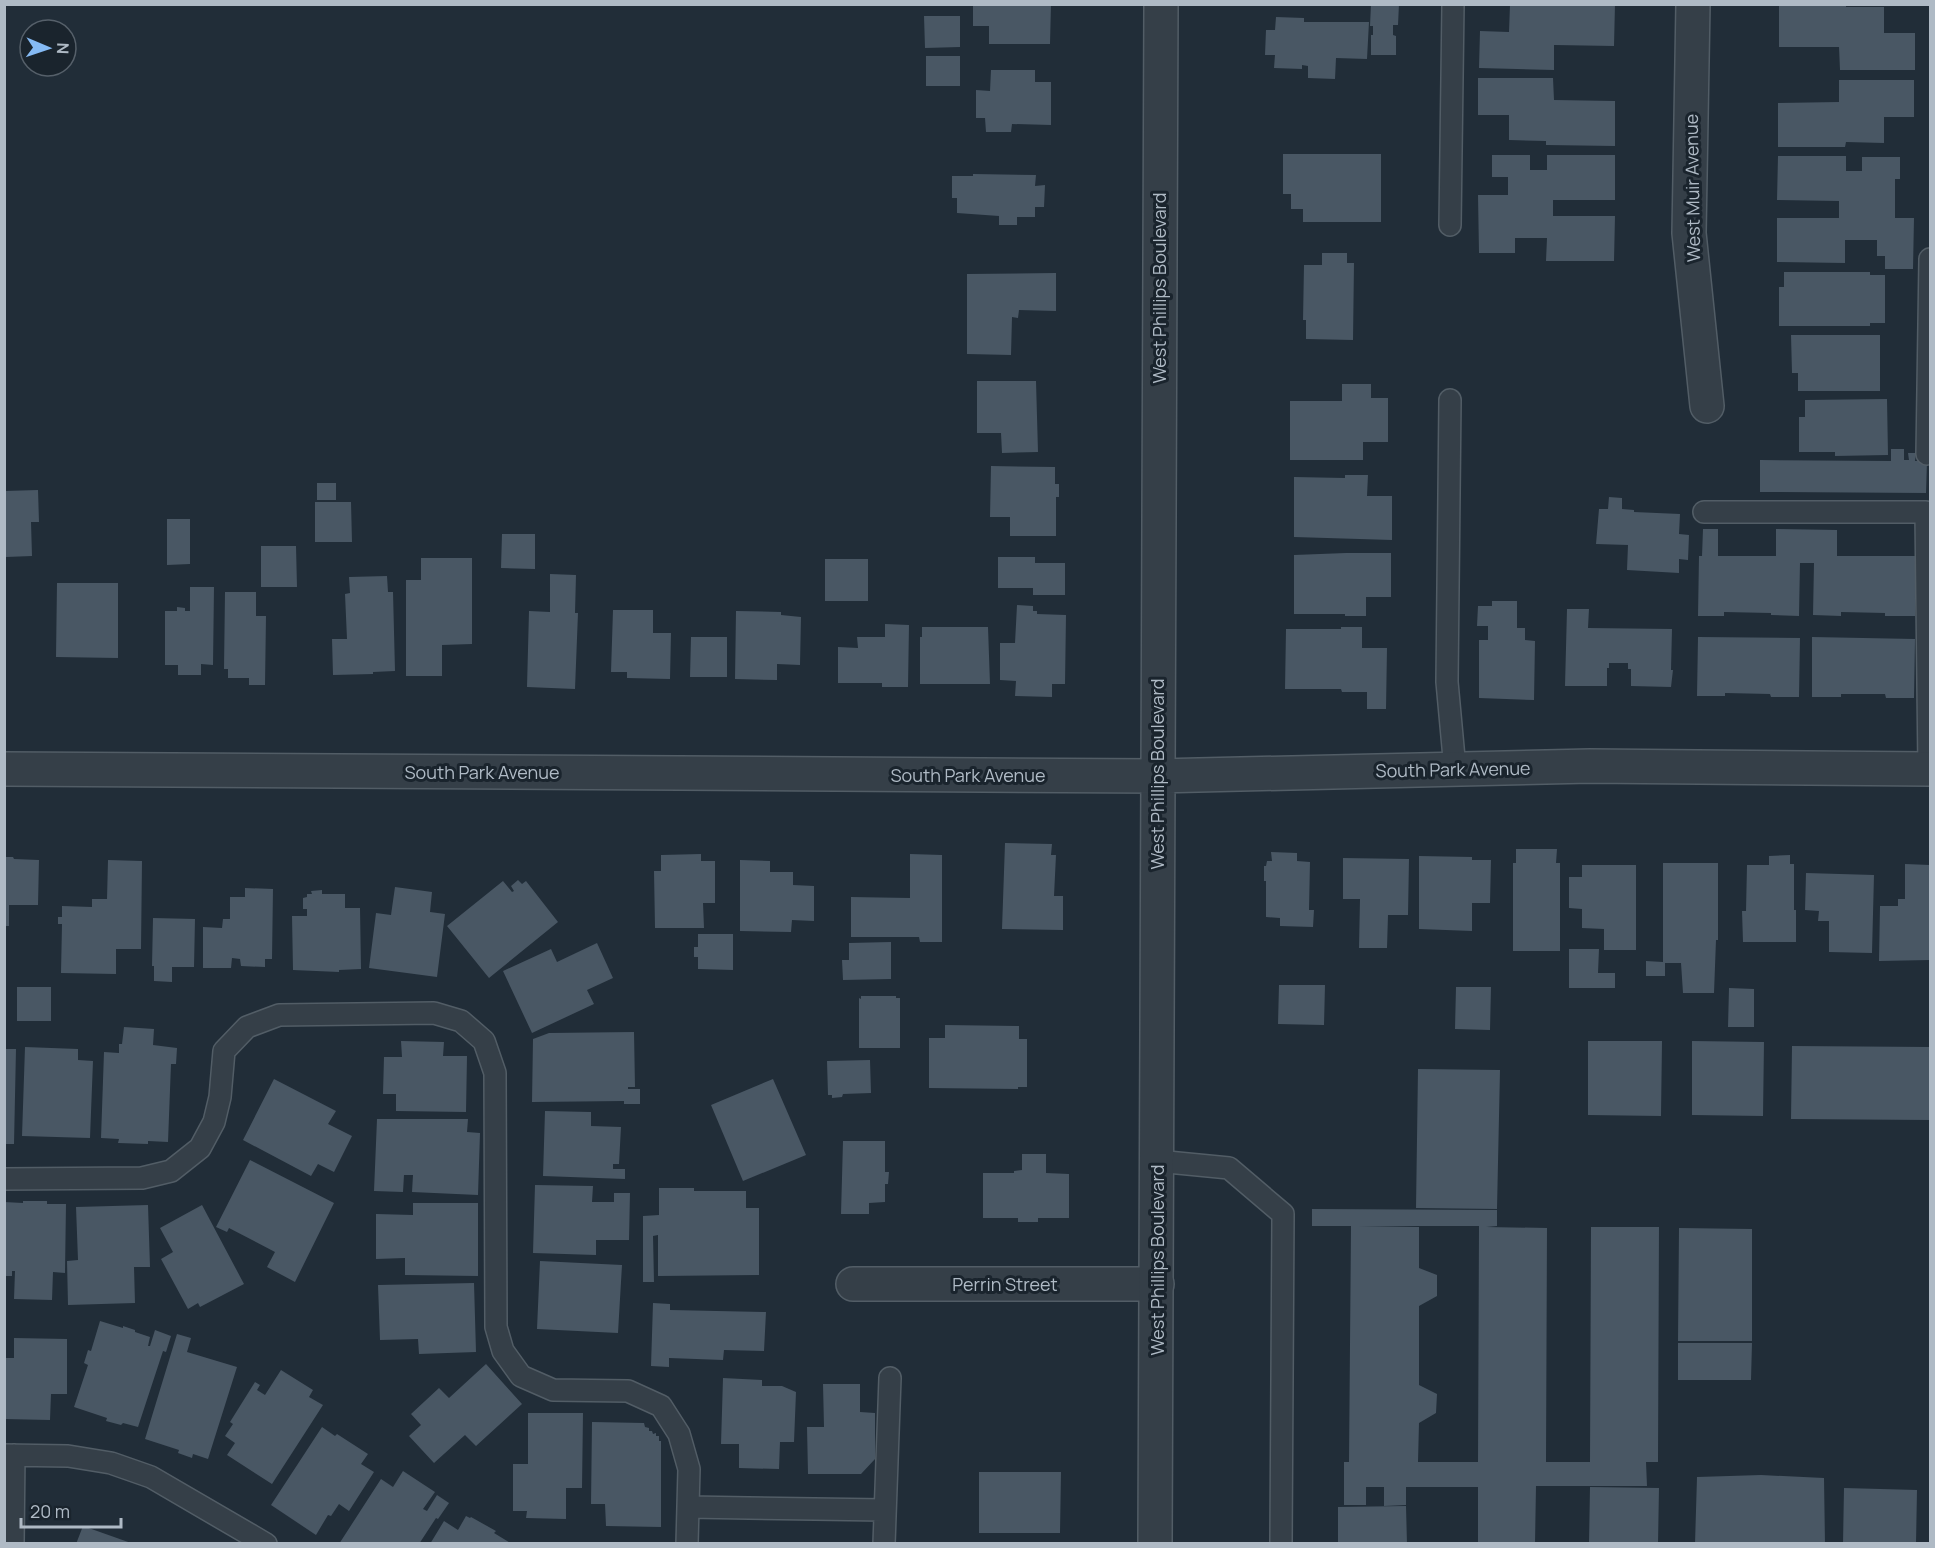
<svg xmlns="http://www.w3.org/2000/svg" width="1935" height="1548" font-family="Manrope,sans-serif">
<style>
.building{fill:#495764;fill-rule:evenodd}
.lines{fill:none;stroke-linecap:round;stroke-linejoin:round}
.service-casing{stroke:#525d66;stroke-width:24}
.minor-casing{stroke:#525d66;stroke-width:36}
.tertiary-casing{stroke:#525d66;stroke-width:36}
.service{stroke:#353f48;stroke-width:21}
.minor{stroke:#353f48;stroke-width:33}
.tertiary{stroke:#353f48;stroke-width:33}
.labels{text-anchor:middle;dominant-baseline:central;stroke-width:6;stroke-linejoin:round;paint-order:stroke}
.street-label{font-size:18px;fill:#afbac5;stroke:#1a242d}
</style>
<rect width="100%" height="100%" fill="#212d38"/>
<!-- building -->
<path class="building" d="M973 4H1051L1050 44H989V26H973Z
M1371 4H1399L1398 25H1393V35L1396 36V55H1371V35H1373V26H1370Z
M1547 4H1615L1614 46 1554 45V70L1479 68 1480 31 1509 32 1510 5 1547 6Z
M1779 4H1846V7H1884V33H1915V70H1840L1839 47H1779Z
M924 16H960V47L925 48Z
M1276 17 1304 18V22H1369L1367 59 1336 58 1335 79 1308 78V66L1302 65V69L1274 68 1275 55H1265L1266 30H1275Z
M926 56H960V86H926Z
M991 70H1035V82H1051V125L1012 124 1011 132H986L985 118H976V90L990 91Z
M1478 78H1553L1554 100 1615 101V146L1546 145V141L1509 140V115H1478Z
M1839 80H1914V117H1884V143L1846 142 1845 147H1778V103L1839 102Z
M1283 154H1381V222H1303V209H1291V194H1283Z
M1492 155H1530V170H1547V155H1615V200H1553V216H1615L1614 261H1546L1547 238H1515V253H1479L1478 195H1508V177H1492Z
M1778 156H1846V171H1862V157H1900V179H1895V218H1914L1913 269H1885V256H1877V240H1845V263L1777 262V218H1839V201L1777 200Z
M973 174 1036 175 1035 186 1045 185 1044 207H1035V217H1017V225H999V216L957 213V198H952V176H973Z
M1322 253H1347V263H1354L1353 340 1306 339V320H1303L1304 265H1322Z
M1784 272H1870V275H1885V323H1870V326H1779V287H1784Z
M1056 273V311L1019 310 1018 318 1012 317 1011 355 967 354V274Z
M1791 335H1880V391H1798V373H1792Z
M977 381H1036L1038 452 1002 453 1001 433H977Z
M1342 384H1371V398H1388V442H1363V460H1290V401H1342Z
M1887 399 1888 455 1835 456V452H1799V417H1805V400Z
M1891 449H1904V460H1909L1908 453H1916L1915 461H1927L1926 493 1760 492V460L1891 461Z
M991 466 1055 467V484H1059V497H1056V536H1010V517H990Z
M1345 475H1368L1367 496H1392V540L1294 537V477L1345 478Z
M317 483H336V500H317Z
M38 490 39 522H31L32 556 6 557 5 491Z
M1609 497 1622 498V509L1634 510V512L1680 514 1679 534 1689 535 1688 560 1679 559V573L1627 570 1628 545 1596 544 1599 509H1608Z
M315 502H351L352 542H315Z
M167 519H190V564L167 565Z
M1703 529H1718V556H1776V529L1837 530V556H1915V616H1885V613L1841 612V616L1813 615 1814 563H1800L1799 616 1771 615V613L1724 612V616H1698L1699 556H1702Z
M502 534H535V569L501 568Z
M261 546H296L297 587H261Z
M1346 553H1391V597H1366V616H1345V614H1294V555Z
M998 557H1035V563H1065V595H1033V588H998Z
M421 558H472V644L442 645V676H406V580H421Z
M825 559H868V601H825Z
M550 574 576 575 575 613H578L575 689 527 687 529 611 550 612Z
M387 576 388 592H393L395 671 373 672V674L333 675 332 639H347L345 594 350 593 349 577Z
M57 583H118V658L56 657Z
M190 587H214L213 665 201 664V675H178V665H165V611H177V607L185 608V611H190Z
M225 592H256V616H266L265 685H249V678H228V669H224Z
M1492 601H1517V628H1525V640L1535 641 1534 700 1479 698V640H1488V626H1477L1478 606H1492Z
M1017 605 1033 606V611H1037V614L1066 615 1065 684H1052V697L1015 696 1016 681 1000 680V643H1015Z
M1567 609H1589L1588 628 1672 629 1671 670H1673L1671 687 1631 686V669H1628V663H1609V668H1607V686H1565Z
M613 610H653V633H671L670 679 627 678V672H611Z
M736 611 781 612V615L801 617 800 665 777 664V680L735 679Z
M885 624 909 625 908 687H882V683H838V647L858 648 857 637H885Z
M922 627H988L990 684H920V637H922Z
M1341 627H1362V648H1387L1386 709H1367V692H1342L1341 689H1285L1286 629H1341Z
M691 637H727V677H690Z
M1698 637 1800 638 1799 697H1771L1770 694 1725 693V696H1697Z
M1812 637 1915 639 1914 698H1886L1885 694H1841V697H1812Z
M1005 843 1052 844 1051 855H1056L1054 896H1063V930L1002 929Z
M1516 849H1557L1556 863H1560V951H1513V863H1516Z
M1271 852 1297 853V861L1310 862 1309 910H1314L1313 927 1280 926V918L1266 917V881H1264V866H1266L1267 861H1272Z
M701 854V861H715V903H703L704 928H655L654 871H661V855Z
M910 854 942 855V942H920L919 937H851V897L910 898Z
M1790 855V864H1794V910H1796V942H1743L1742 911H1746L1747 865H1769V856Z
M1419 856 1472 857V860H1491L1490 903H1472V931L1419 929Z
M4 857H13L14 859 39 860 38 905H9V926H4Z
M1343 858 1409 859 1408 915H1388L1387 948H1359L1360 899H1343Z
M108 860 142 861 141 949H116V974L61 973 62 924H58V917H62V906L92 907V899H107Z
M740 860 770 861V872H793V885L814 886V921L792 920 791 932 740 931Z
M1663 863H1718V940H1716L1714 993H1683L1681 963H1665V976H1646V961L1663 962Z
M1905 864 1930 865V960L1879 961 1880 906H1898V899H1905Z
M1582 865H1636V950H1604V929L1582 928V909L1569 908V877H1582Z
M1806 873 1874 875 1872 953 1829 952V921H1818L1819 911 1805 910Z
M518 880 522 884 526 881 558 922 489 978 447 926 503 881 512 892 514 891 511 886Z
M395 887 432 892 430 912 445 914 437 977 369 968 376 913 391 915Z
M245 888 273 889 272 959H265V967L241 966 240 959 232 958 231 968H203V927L222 928 223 919H230V897H245Z
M322 890V894H345V908H360L361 969 339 970V972L293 970 292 916H307V909H303V898L307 897V894H312L311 891Z
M153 918 195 919 194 967H172V982L154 981V966H152Z
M698 934H733V970L698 969V957H694V947H698Z
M891 942V979L843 980 842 960H849V943Z
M597 943 613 978 587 990 594 1004 532 1033 503 971 551 949 557 962Z
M1569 949H1599L1598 973H1615V988H1569Z
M1279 985H1325L1324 1025 1278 1024Z
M17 987H51V1021H17Z
M1456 987H1491L1490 1030 1455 1029Z
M1729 988 1754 989V1027H1728Z
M861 996H896V998H900V1048H859V998L861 999Z
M945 1025 1019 1026V1039H1027V1087H1018V1089L929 1088V1038H945Z
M124 1027 154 1029 153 1045 177 1048 176 1064H171L168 1142 148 1141V1144L118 1143 119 1139 101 1138 104 1052 119 1053V1044H122Z
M634 1032 635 1087H628V1089H640V1104H624V1101L532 1102 533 1039 549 1033Z
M401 1041 444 1042 443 1056H467L466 1112 396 1111V1094H383L384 1057H402Z
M1588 1041H1662L1661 1116 1588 1115Z
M1692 1041 1764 1042 1763 1116 1692 1115Z
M1792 1046 1930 1047V1120L1791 1119Z
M25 1047 78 1049V1060L93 1061 90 1138 22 1136Z
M4 1049H16L14 1144H4Z
M870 1060 871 1093 843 1094 842 1097 832 1098V1095H828L827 1061Z
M1418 1069 1500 1070 1497 1209 1416 1208Z
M274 1079 336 1111 328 1124 352 1136 334 1172 318 1164 311 1176 243 1140Z
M773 1079 806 1155 743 1181 711 1105Z
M545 1111 591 1112V1126L621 1127 619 1164H613V1169H625V1179L543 1176Z
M377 1119H468L467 1132 480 1133 478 1195 412 1192 413 1175H404L403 1192 374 1191Z
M843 1141H885V1172H889L888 1184H885V1202L869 1203V1214H841Z
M1022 1154H1046V1173L1069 1174V1218H1038V1222H1018V1218H983V1173H1014V1171L1022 1170Z
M250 1160 334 1203 295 1282 267 1267 275 1252 229 1228 227 1232 216 1227Z
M535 1185 593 1186 592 1202H614V1193H630L629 1240H596V1255L533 1253Z
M659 1188H694V1191H746V1208H759V1275L658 1276V1235L653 1236 654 1282H643V1216L659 1215Z
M23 1201H47V1204H66L65 1273 53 1272 52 1300 14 1299 15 1271H12V1276H4V1202L23 1203Z
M413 1203H478V1276L405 1275V1258L376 1259V1214L413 1215Z
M148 1205 150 1267H134L135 1303 68 1305 67 1261 78 1260 76 1207Z
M202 1205 244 1284 200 1307 198 1303 188 1309 161 1259 173 1252 160 1228Z
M1312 1209 1497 1210V1226L1486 1227 1547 1228 1546 1462H1590L1591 1227H1659L1658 1462H1646L1647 1486H1536L1535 1544H1478V1487H1406V1505L1384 1506V1487H1366V1505H1344V1462H1349L1351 1226H1312ZM1359 1226H1479L1478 1462H1418L1419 1423 1436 1413 1437 1394 1419 1385V1306L1437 1296V1275L1419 1268V1227Z
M1679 1228 1752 1229V1341H1678Z
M540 1261 622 1265 618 1333 537 1329Z
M474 1283 476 1352 419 1354 418 1339 380 1340 378 1285Z
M653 1303 670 1304V1310L766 1312 764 1351 724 1350 723 1360 669 1358V1367L651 1366Z
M100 1321 123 1328V1326L135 1330V1332L150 1337 148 1346H150L155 1330 171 1336 166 1352 163 1351 138 1427 123 1423 121 1425 106 1421 107 1418 74 1407 88 1365 84 1363 88 1350 91 1351Z
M177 1334 191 1338 187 1352 237 1367 208 1459 193 1454 192 1458 178 1453 179 1450 145 1439Z
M14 1338 67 1339V1394H51L50 1420 4 1419V1358H14Z
M1678 1343H1752L1751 1380H1678Z
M486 1364 522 1404 476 1446 465 1435 434 1463 409 1436 421 1425 411 1414 439 1388 449 1398Z
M281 1370 313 1390 309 1397 323 1405 272 1484 227 1455 235 1443 225 1436 233 1424 230 1422 255 1382 260 1385 257 1390 265 1395Z
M723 1378 762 1380V1386H782L796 1392 794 1442H780L779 1469 739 1468V1444H721Z
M823 1384H860V1412L875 1413V1459L861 1474H808L807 1427H824Z
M528 1413H583L582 1488H566V1519L526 1518 527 1511H513V1464H528Z
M592 1422 644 1423 645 1427 649 1428V1431H652L653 1434 656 1433V1436H659V1441H661V1527L606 1526 605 1504H591Z
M322 1427 335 1436 337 1434 368 1454 361 1464 374 1472 349 1511 339 1504 331 1516 328 1515 316 1535 271 1505Z
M403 1471 435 1492 423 1509 427 1511 437 1495 449 1503 438 1519 436 1518 419 1544H339L381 1479 393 1487Z
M979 1472H1061L1060 1533H979Z
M1761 1475 1824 1478 1825 1544H1695L1697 1477Z
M1590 1487 1659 1488 1658 1544H1589Z
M1844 1488 1917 1490 1916 1544H1843Z
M1406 1506 1407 1544H1338V1507Z
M466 1516 470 1518 471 1517 496 1531 494 1533 512 1544H430L444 1521 458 1530Z
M83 1526 131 1543V1544H76Z"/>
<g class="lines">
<!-- service casing -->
<g class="service-casing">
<path id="service" d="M1450 225 1453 4
M1450 400 1447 682 1455 769
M1927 454 1930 259
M1704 512H1926L1929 769
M1157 1161 1229 1168 1283 1214 1281 1544
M4 1179 142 1178 171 1171 200 1148 214 1122 220 1097 224 1051 247 1027 279 1015 434 1013 461 1021 484 1041 495 1073 496 1327 503 1351 521 1376 553 1390 628 1391 661 1406 679 1434 689 1469 687 1544
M4 1455 68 1456 111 1463 151 1477 266 1544
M688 1507 884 1510
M13 1544 14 1455
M884 1544 890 1378"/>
</g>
<!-- minor casing -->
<g class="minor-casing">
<path id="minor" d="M1693 4 1689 233 1707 406
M853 1284H1157"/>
</g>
<!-- tertiary casing -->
<g class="tertiary-casing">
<path id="tertiary" d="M4 769 1157 776 1590 766 1930 769
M1155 1544 1161 4"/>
</g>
<!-- service -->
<use href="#service" class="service"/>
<!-- minor -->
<use href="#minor" class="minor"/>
<!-- tertiary -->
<use href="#tertiary" class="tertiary"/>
</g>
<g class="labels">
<!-- street labels -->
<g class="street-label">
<text transform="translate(1692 188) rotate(-91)">West Muir Avenue</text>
<text transform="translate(1159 288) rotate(-90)">West Phillips Boulevard</text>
<text transform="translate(1453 769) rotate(-1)">South Park Avenue</text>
<text x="482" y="772">South Park Avenue</text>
<text transform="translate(1157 774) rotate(-90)">West Phillips Boulevard</text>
<text x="968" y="775">South Park Avenue</text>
<text transform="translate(1157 1260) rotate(-90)">West Phillips Boulevard</text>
<text x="1005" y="1284">Perrin Street</text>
</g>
</g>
<!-- border -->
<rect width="1935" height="1548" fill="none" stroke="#afbac5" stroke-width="12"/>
<!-- north arrow -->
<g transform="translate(48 48) rotate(92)"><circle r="28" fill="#1a242d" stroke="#56606a" stroke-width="1.5"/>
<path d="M0-4.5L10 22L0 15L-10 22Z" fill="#85baf4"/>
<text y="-9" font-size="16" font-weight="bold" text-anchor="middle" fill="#afbac5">N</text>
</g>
<!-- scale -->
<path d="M21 1518v9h100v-9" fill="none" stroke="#afbac5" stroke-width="3"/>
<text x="30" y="1518" font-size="18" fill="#afbac5" stroke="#1a242d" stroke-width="4.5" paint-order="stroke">20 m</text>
</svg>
